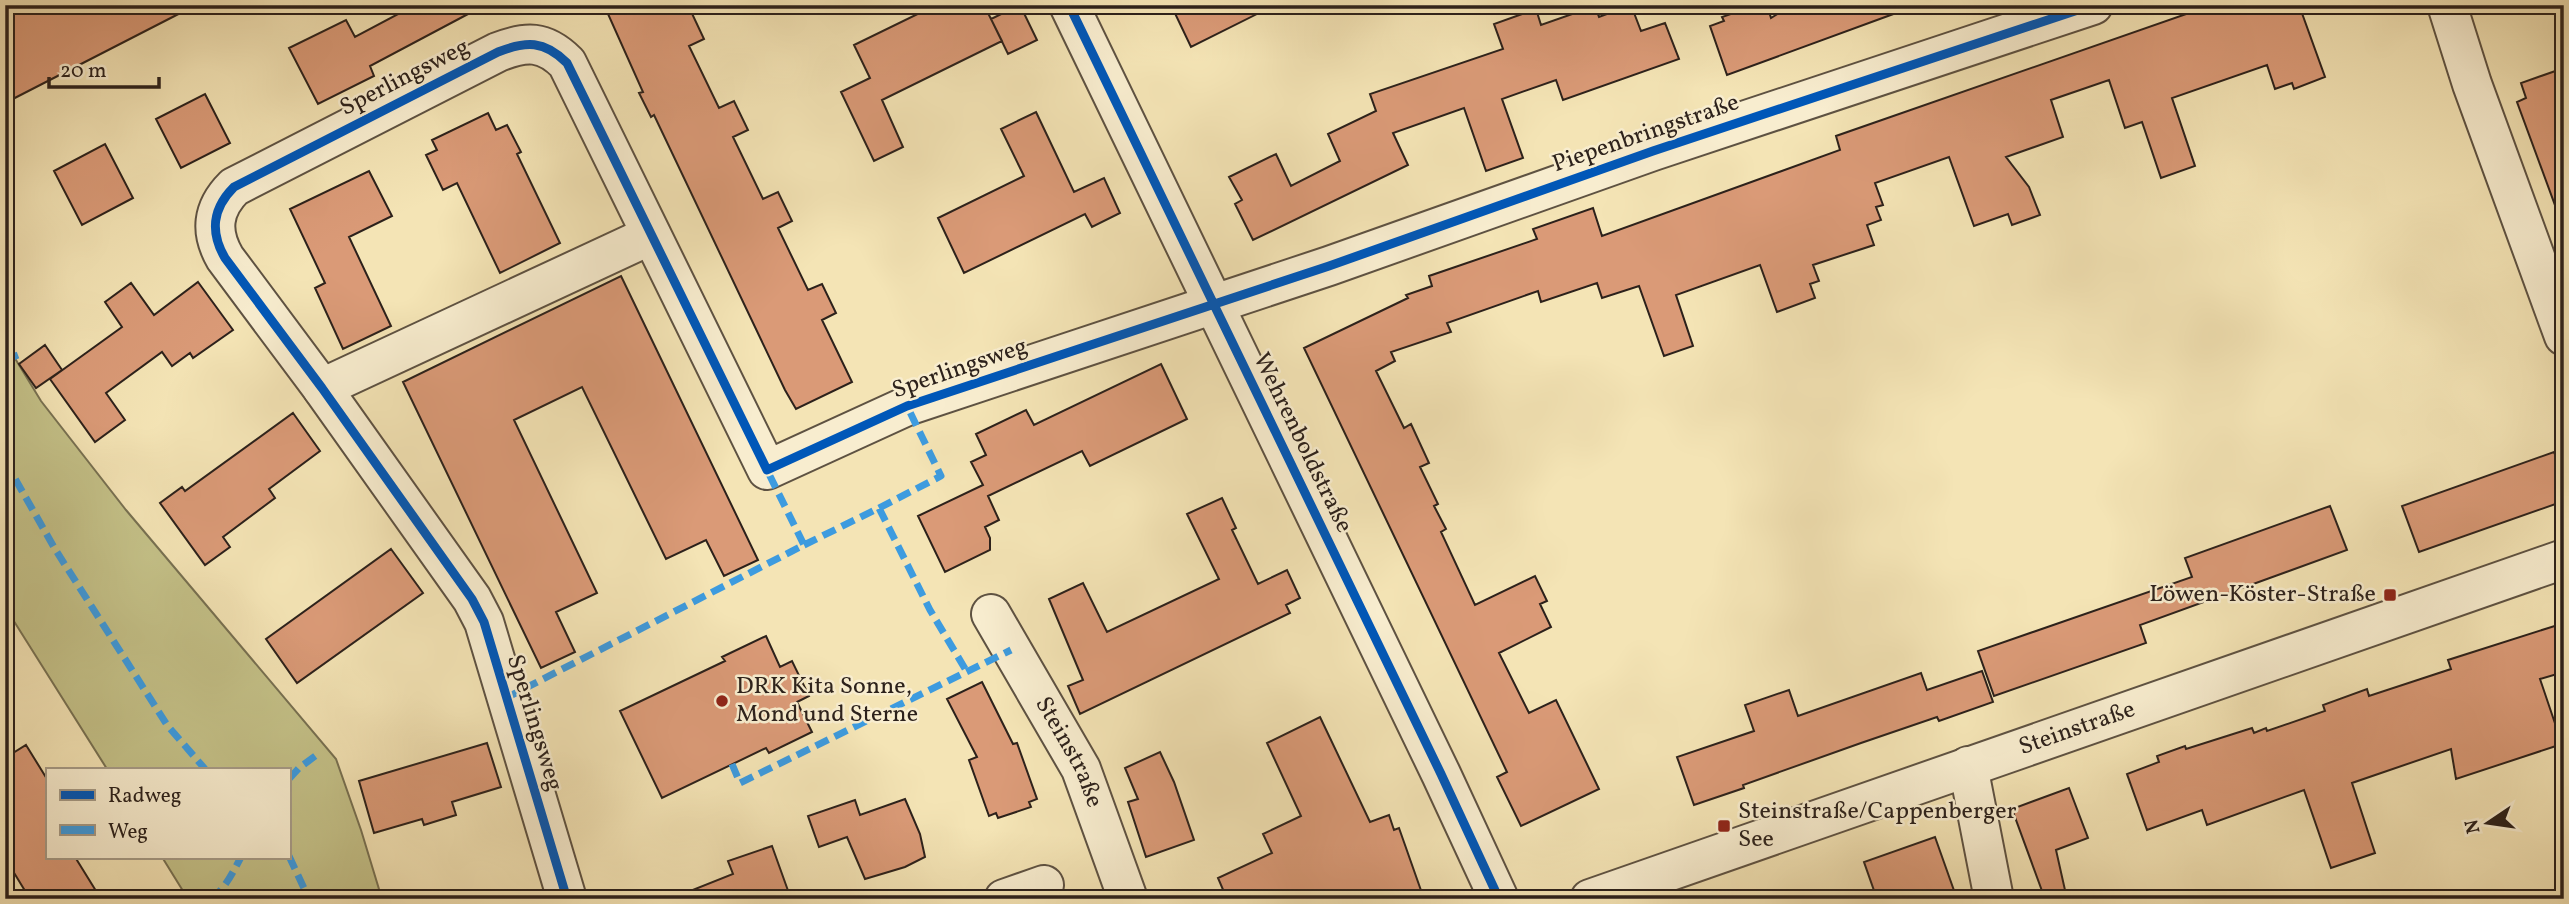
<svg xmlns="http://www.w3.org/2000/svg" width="2569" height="904" font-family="Vollkorn,serif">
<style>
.green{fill:#c4c188;stroke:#787152;stroke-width:2}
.building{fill:#da9a77;stroke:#2c211b;stroke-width:2}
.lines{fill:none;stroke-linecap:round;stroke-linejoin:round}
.minor-casing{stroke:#5e5242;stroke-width:42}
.minor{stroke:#f8edcf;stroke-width:38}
.quiet{stroke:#3d9bdf;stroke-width:7;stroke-dasharray:14 7;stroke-linecap:butt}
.cycleway-casing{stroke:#f8edcf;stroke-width:13}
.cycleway{stroke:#0057b8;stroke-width:9}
.poi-dot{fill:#8f2418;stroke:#f8edcf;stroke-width:2.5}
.labels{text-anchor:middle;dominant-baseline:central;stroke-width:5;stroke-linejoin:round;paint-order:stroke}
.street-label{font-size:24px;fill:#2c211b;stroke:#f8edcf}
.poi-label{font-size:24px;fill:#2c211b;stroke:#f8edcf;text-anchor:start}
</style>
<rect width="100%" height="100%" fill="#f4e4b5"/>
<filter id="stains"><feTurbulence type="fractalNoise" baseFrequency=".00286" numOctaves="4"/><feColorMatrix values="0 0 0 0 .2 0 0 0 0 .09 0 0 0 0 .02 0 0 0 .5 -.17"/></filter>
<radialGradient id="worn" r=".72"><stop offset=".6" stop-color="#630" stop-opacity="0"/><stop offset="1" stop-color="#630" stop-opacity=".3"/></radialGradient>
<!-- green -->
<path class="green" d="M5 342 41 401 126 510 336 759 361 830 382 899H188L162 857H289V769H107L5 607Z"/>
<!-- building -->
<path class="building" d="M31 5H196L5 103V18Z
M415 5H485L370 66 374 76 318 104 289 48 346 20 355 37Z
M604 5H688L704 39 689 46 719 108 734 101 748 130 733 137 763 199 778 192 792 221 778 228 808 290 822 284 836 313 822 320 852 382 796 409 785 390 654 115 651 117 639 93 643 92Z
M936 5H984L1002 41 882 100 903 147 874 161 841 92 870 78 854 45Z
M1020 5 1037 40 1008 54 991 19Z
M1171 5H1275L1191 47Z
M1631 5 1641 31 1665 23 1679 59 1563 100 1556 80 1502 99 1523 158 1486 171 1464 108 1393 133 1408 165 1253 240 1235 204 1242 200 1229 177 1276 154 1291 186 1340 161 1328 134 1376 111 1370 94 1503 49 1494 24 1536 9 1541 25 1595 6 1599 17Z
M1731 5H1767L1771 18 1792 5H1906L1907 9 1727 75 1710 26 1724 21 1722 17 1734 13Z
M2212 5H2299L2325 77 2294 89 2292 83 2275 89 2267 65 2172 98 2195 166 2161 178 2142 122 2125 128 2109 80 2051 100 2063 137 2006 157 2029 187 2040 215 2012 225 2008 214 1974 226 1949 157 1875 183 1883 205 1876 207 1881 220 1867 225 1874 245 1813 265 1819 281 1810 284 1815 298 1777 312 1760 265 1676 295 1693 346 1664 356 1639 286 1602 298 1597 283 1541 302 1538 291 1447 323 1451 332 1391 352 1395 361 1376 371 1404 428 1411 424 1429 463 1420 467 1438 504 1434 506 1446 529 1441 532 1475 605 1535 576 1547 601 1540 604 1551 627 1499 653 1529 713 1556 700 1599 789 1521 826 1497 777 1507 772 1304 348 1408 298 1406 295 1432 286 1429 276 1537 239 1533 229 1593 208 1602 236 1840 150 1836 136Z
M2564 68V215L2559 216 2517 102 2526 98 2521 83Z
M205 94 230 143 181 168 156 119Z
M1036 112 1074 192 1104 178 1120 213 1092 227 1085 214 964 273 938 218 1024 176 1001 129Z
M488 113 496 130 507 125 521 152 517 154 560 243 500 273 457 183 443 190 426 155 437 150 432 140Z
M105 144 133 198 82 225 54 171Z
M369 171 392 216 349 237 391 326 343 349 315 288 325 283 290 209Z
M621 276 758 560 724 576 706 540 666 559 582 387 514 420 597 593 556 612 575 652 541 668 403 382Z
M198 282 233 330 193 358 190 353 172 366 162 352 106 393 125 420 95 442 50 379 122 327 105 302 131 283 154 315Z
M45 345 62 370 36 388 19 364Z
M1161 364 1187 419 1090 466 1082 451 988 496 999 520 985 527 990 538V550L945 572 918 516 983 485 971 462 986 455 976 434 1026 410 1034 425Z
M293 413 320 451 269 489 275 498 223 537 230 547 205 565 160 503 182 487 185 491Z
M2554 452 2564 479V501L2419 552 2402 506Z
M1222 498 1236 528 1232 530 1258 584 1287 570 1300 598 1286 605 1290 613 1080 714 1068 686 1083 680 1049 599 1083 583 1107 632 1219 579 1187 514Z
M2330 506 2347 550 2140 625 2146 643 1994 696 1978 651 2192 577 2185 558Z
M391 549 423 593 297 683 266 639Z
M2564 623V672L2540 679 2562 744 2456 779 2451 749 2352 783 2375 853 2331 868 2304 790 2207 825 2202 810 2147 830 2127 774 2159 762 2157 756 2185 746 2186 749 2252 728 2254 733 2266 728 2267 731 2325 711 2323 705 2367 689 2369 696 2451 669 2448 660Z
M766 636 780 667 792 661 809 696 797 702 812 732 769 753 766 748 662 798 620 711 725 661 722 657Z
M1982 671 1993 702 1939 721 1937 717 1861 743 1743 785 1744 788 1694 805 1677 757 1754 731 1745 705 1789 690 1798 716 1921 673 1927 690Z
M982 682 1013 744 1017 743 1037 799 1029 802 1031 807 998 818 996 813 989 816 969 760 977 757 947 699Z
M1320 717 1370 822 1389 815 1394 830 1399 828 1424 899H1227L1218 878 1272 853 1263 834 1301 816 1267 743Z
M487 743 501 787 452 802 456 815 424 825 422 819 374 833 359 781Z
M26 745 47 779V857H75L101 899H30L5 858V758Z
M1160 752 1174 782 1194 840 1146 857 1128 802 1138 799 1125 768Z
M2069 788 2088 838 2056 850 2067 899H2045L2012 809Z
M905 799 920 834 925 857 905 867 865 879 847 837 819 847 808 816 855 800 860 815Z
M1935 837 1957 899H1877L1864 862Z
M772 846 791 899H676L675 897 733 874 728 861Z"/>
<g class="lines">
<!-- minor casing -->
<g class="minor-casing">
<g id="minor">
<path d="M1069 5 1441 774 1499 899"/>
<path d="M2447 5 2472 84 2564 336"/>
<path d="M322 388 651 235"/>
<path id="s1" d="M991 614 1081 769 1128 899"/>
<path d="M1968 766 1994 899"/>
<path d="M567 899 484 622 472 599 322 388 225 258C210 232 212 209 234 187L498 52C526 41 544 40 567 63L767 470 907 406 1329 266 1653 151 2093 5"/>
<path d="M1004 899 1044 885"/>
<path id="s2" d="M1590 899 2564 559"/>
</g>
</g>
<!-- minor -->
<use href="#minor" class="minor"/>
<!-- quiet -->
<path class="quiet" d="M5 360 18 355
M5 461 55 549 167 725 205 769
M879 508 941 476 907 406
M804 545 879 508 930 610 967 672
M506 698 804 545 767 470
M732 764 740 783 1011 650
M289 779 299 768 318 754
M289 856 309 899
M211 899C225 889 233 872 241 857"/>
<!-- cycleway casing -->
<g class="cycleway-casing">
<path id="cycleway" d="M1069 5 1441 774 1499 899
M567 899 484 622 472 599 322 388 225 258C210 232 212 209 234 187L498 52C526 41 544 40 567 63L767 470 907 406 1329 266 1653 151 2093 5"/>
</g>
<!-- cycleway -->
<use href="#cycleway" class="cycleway"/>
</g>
<!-- markers -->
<g class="poi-dot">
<rect x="2383" y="588" width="14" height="14" rx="3.5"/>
<circle cx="722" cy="701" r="7"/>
<rect x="1717" y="819" width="14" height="14" rx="3.5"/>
</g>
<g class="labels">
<!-- street labels -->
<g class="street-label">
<text transform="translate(405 78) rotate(-27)">Sperlingsweg</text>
<text transform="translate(1646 134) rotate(-19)">Piepenbringstraße</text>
<text transform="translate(960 369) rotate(-19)">Sperlingsweg</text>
<text transform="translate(1302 443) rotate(64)">Wehrenboldstraße</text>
<text transform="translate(534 723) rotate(73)">Sperlingsweg</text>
<text stroke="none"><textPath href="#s2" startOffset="516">Steinstraße</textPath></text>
<text stroke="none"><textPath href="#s1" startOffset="159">Steinstraße</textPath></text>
</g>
<!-- poi labels -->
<g class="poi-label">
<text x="2376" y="595" text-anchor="end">Löwen-Köster-Straße</text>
<text x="736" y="687">DRK Kita Sonne,<tspan x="736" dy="28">Mond und Sterne</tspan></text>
<text x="1738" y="812">Steinstraße/Cappenberger<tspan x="1738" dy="28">See</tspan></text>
</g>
</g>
<!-- margin -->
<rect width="2569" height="904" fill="none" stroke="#f4e4b5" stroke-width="28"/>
<rect x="7" y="7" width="2555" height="890" fill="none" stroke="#2c211b" stroke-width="3.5"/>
<rect x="14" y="14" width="2541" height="876" fill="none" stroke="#2c211b" stroke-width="2"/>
<!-- legend -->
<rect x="46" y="768" width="245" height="91" fill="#f8edcf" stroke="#a69b87" stroke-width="2"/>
<rect x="60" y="790" width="35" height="10" fill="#0057b8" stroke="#a69b87" stroke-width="2"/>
<text x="108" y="802" font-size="21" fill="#2c211b">Radweg</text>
<rect x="60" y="825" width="35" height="10" fill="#3d9bdf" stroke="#a69b87" stroke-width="2"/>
<text x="108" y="838" font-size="21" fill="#2c211b">Weg</text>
<!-- north arrow -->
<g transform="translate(2488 823) rotate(257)" stroke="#f8edcf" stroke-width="5" paint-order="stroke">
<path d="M0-5L12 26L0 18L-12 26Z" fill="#2c211b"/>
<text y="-10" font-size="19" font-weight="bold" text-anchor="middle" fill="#2c211b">N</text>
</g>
<!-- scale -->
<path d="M49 77v10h110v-10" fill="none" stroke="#2c211b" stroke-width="3.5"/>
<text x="60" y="77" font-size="21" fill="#2c211b" stroke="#f8edcf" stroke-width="5" paint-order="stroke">20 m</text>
<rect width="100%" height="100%" filter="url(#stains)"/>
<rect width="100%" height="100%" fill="url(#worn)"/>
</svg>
